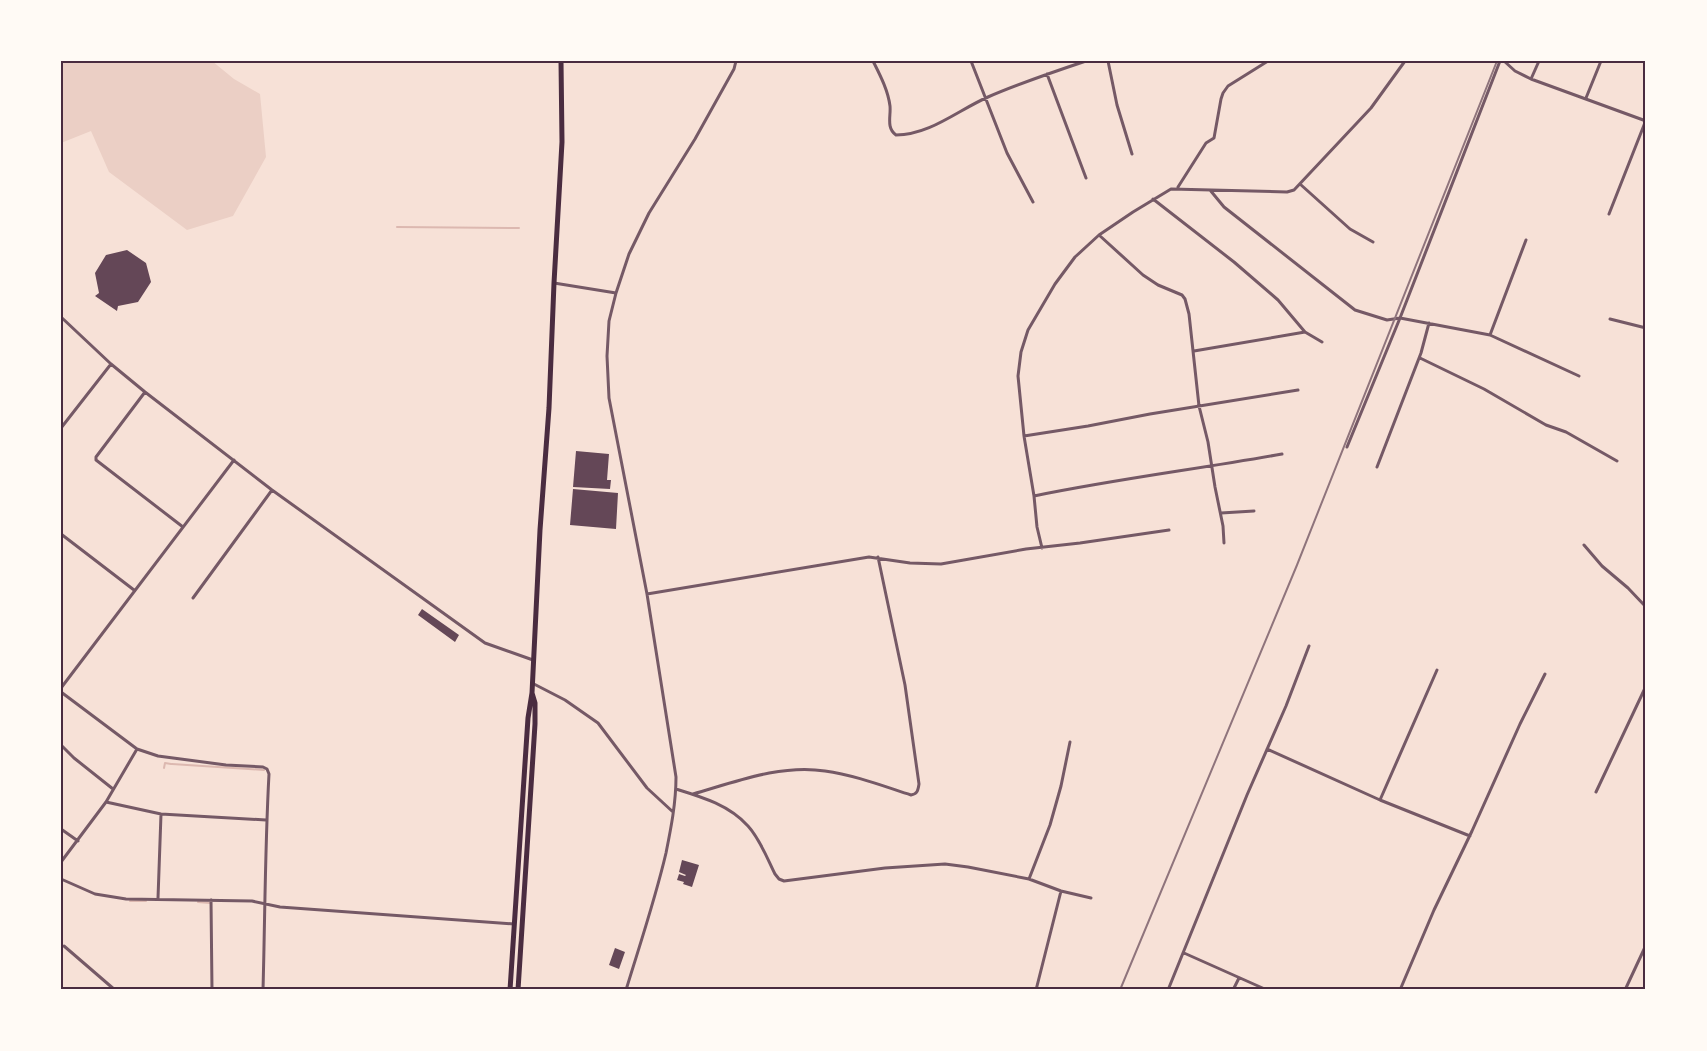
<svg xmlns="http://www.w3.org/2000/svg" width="1707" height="1051" font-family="Montserrat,sans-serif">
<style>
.green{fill:#ebcfc5}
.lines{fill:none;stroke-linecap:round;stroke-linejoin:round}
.stream{stroke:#dcb8b0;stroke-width:2}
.building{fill:#644757}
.minor{stroke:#755966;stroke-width:3}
.trunk{stroke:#4a2c40;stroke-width:5}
.rail{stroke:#8f747c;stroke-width:2}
.neatline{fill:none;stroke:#4a2c40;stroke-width:2}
</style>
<rect width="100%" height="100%" fill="#f7e1d7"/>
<!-- green -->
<path class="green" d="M61 61H212L234 79 260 94 266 157 233 216 187 230 109 172 91 131 61 143Z"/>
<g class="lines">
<!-- stream -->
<path class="stream" d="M397 227 519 228
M172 764 264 770
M164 768 165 763 171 764
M130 901H146
M198 902 210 903"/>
</g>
<!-- building -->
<path class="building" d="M127 250 146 263 151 282 138 302 118 306 117 311 95 296 99 293 95 273 106 255Z
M576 451 609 454 607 480H611L610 489 573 487Z
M573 489 618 493 616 529 570 525Z
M422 609 459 635 455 642 418 615Z
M682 860 699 865 692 887 683 884 684 882 677 880 679 874 685 876 686 875 679 872Z
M615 948 625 952 619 969 609 965Z"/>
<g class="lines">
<!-- minor -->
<path class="minor" d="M873 61C880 75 888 90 890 106 891 116 886 128 896 135 930 135 958 110 988 97 1020 83 1053 72 1086 61
M971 61 1007 153 1033 202
M1108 61 1117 105 1132 154
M1504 61 1515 71 1531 79 1646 121
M1047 74 1086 178
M1531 79 1539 61
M1586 98 1601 61
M1300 184 1350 229 1373 242
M1178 187 1206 143 1214 138 1221 99 1223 93 1228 86 1268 61
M1210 190 1224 207 1355 310 1387 320 1400 318 1490 335 1579 376
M1153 199 1234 262 1278 300 1305 332
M1609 214 1646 120
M1099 235 1143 275 1158 285 1182 295 1185 299 1189 314 1199 406 1208 442 1215 487 1223 526 1224 543
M554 283 616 293
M61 317 111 364 145 392 272 490 485 643 533 660
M1610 319 1646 328
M1490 335 1526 240
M1194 351 1305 332 1322 342
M1420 358 1484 389 1546 425 1566 432 1617 461
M145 392 96 457V460L183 527
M61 428 111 364
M1024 436 1088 426 1150 414 1298 390
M1347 447 1400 318 1500 61
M1377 467 1421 353 1429 323
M1034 496C1116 479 1199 469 1282 454
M1221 513 1254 511
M61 534 134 590
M1584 545 1602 566 1628 588 1646 607
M1042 548 1037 527 1034 496 1024 436 1018 376 1021 352 1028 330 1055 284 1075 257 1099 235 1133 212 1171 189 1287 192 1294 190 1371 108 1405 61
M647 594 869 557 910 563 941 564 1026 549 1080 543 1169 530
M193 598 272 490
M1437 670 1380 800 1470 836
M532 683 565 700 598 723 647 788 673 812
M61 688 234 460
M61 692 137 749 158 756 226 765 263 767 267 769 269 774C265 846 265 918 263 990
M61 745 74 758 113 789
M1267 749 1380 800
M676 789C702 797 729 805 748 826 760 839 767 858 775 874L779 879 784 881 885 868 945 864 968 867 1029 879 1061 891 1091 898
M1596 792 1646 686
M693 794C735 782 781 764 825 771 854 775 883 786 911 795 917 794 918 791 919 784L905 685 878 557
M106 802 161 814 266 820
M61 829 78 841
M61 862 106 802 137 749
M61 879 95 894 126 899 252 901 280 907 514 924
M1029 879 1050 825 1061 786 1070 742
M158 898 161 814
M211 900 212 990
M64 946 115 990
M1184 953 1267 990
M626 990C640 944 655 900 666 853 671 828 676 803 676 777L647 594 609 398 607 356 609 321 616 293 629 254 649 213 695 139 734 69 736 61
M1036 990 1061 891
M1168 990 1247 795 1286 706 1309 646
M1233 990 1239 978
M1400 990 1434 910 1472 831 1520 724 1545 674
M1625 990 1646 945"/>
<!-- trunk -->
<path class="trunk" d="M510 990 528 718 532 693 540 530 549 408 554 283 562 142 561 61
M518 990 535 724V703L532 693"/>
<!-- rail -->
<path class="rail" d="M1120 990 1297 565 1497 61"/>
</g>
<!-- border -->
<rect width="1707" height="1051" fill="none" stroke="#fffaf5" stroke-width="125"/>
<rect x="62" y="62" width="1582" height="926" class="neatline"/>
</svg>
